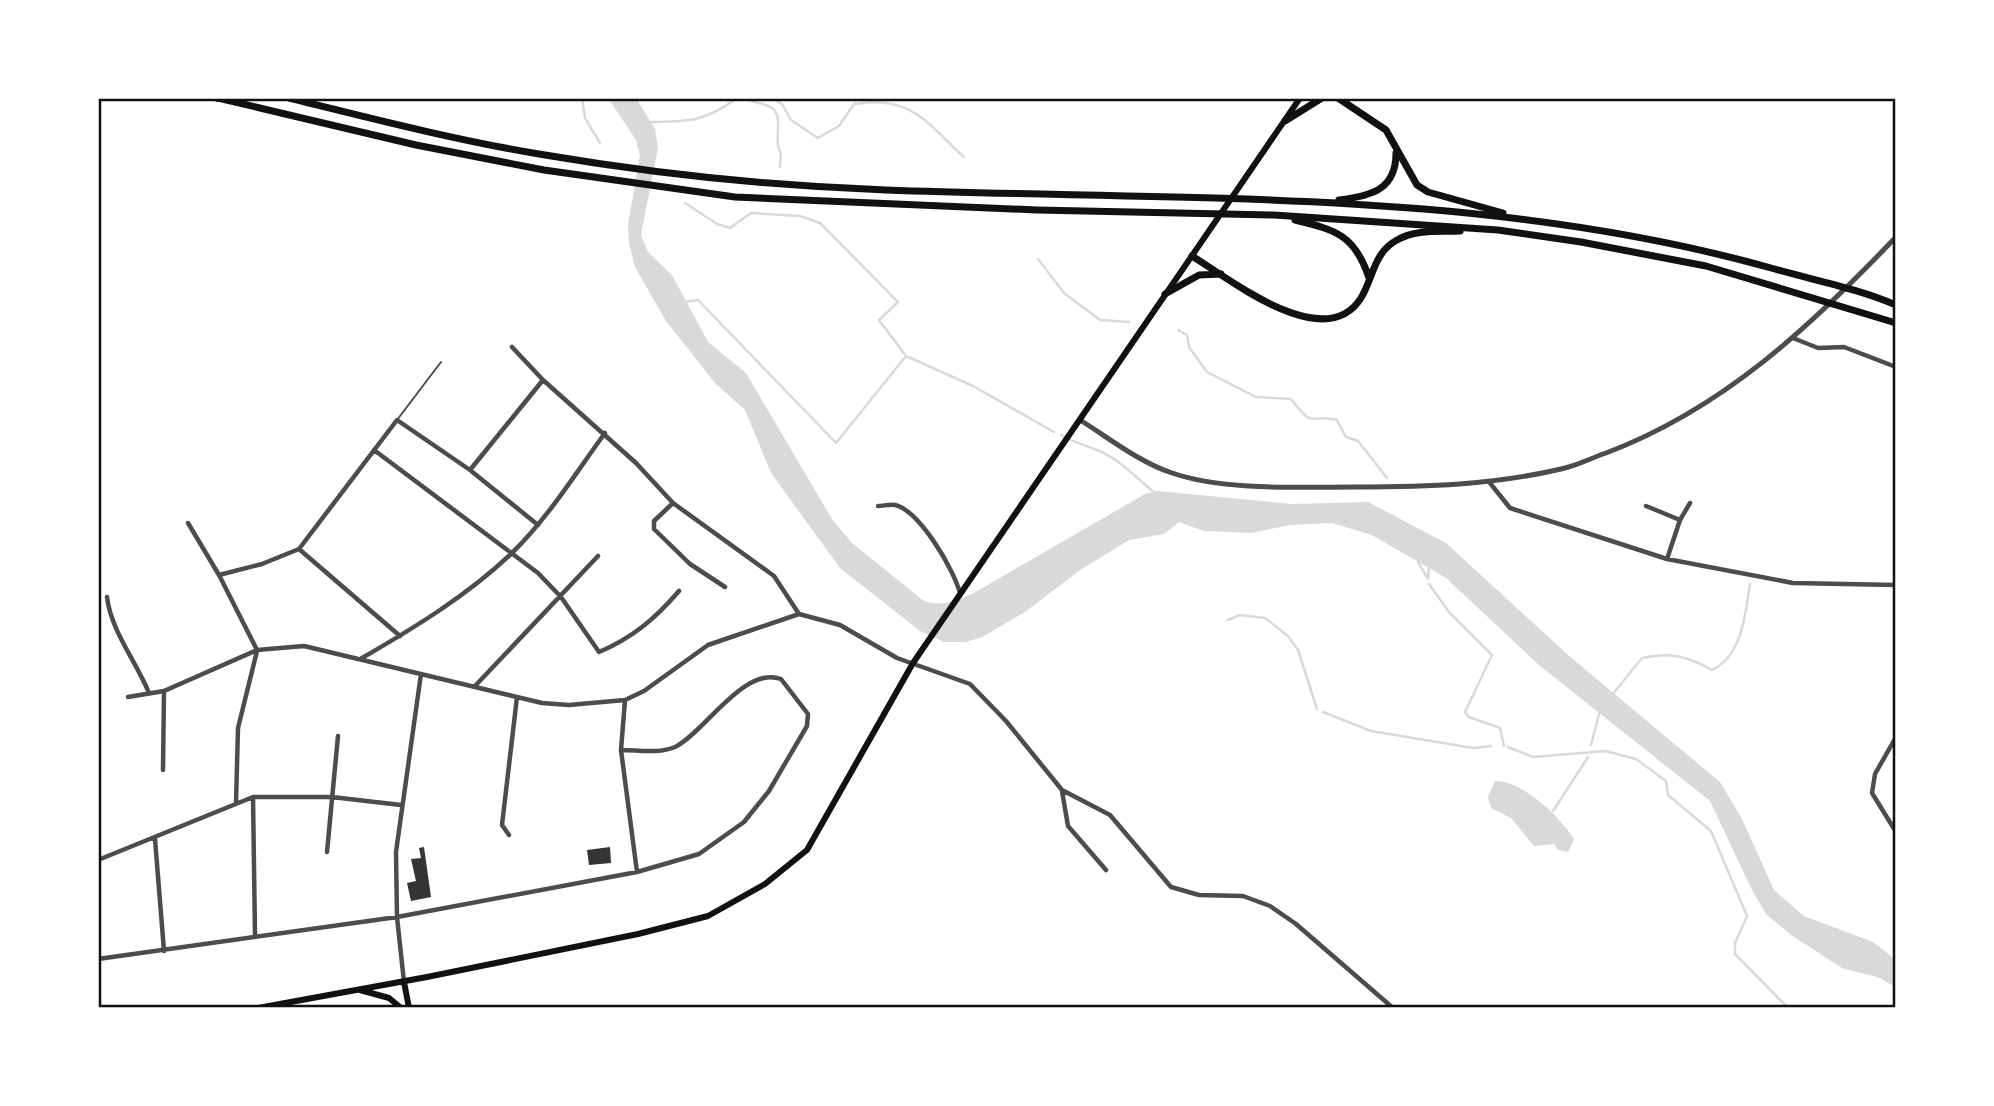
<svg xmlns="http://www.w3.org/2000/svg" width="1994" height="1106" font-family="Cabin,sans-serif">
<style>
.water{fill:#d9d9d9}
.lines{fill:none;stroke-linecap:round;stroke-linejoin:round}
.stream{stroke:#d9d9d9;stroke-width:2.5}
.building{fill:#353535}
.service{stroke:#4c4c4c;stroke-width:2}
.minor{stroke:#4c4c4c;stroke-width:4.5}
.tertiary{stroke:#4c4c4c;stroke-width:5}
.secondary{stroke:#111;stroke-width:6}
.trunk{stroke:#111;stroke-width:7}
.motorway{stroke:#111;stroke-width:8}
.neatline{fill:none;stroke:#111;stroke-width:2.5}
</style>
<rect width="100%" height="100%" fill="#fff"/>
<!-- water -->
<path class="water" d="M608 98H636L655 129 658 148 641 235 648 252 672 275 708 342 746 373 832 519 852 543 924 601C941 607 956 601 972 594L1145 494 1157 491 1292 504 1368 502 1446 543 1568 655 1720 782 1741 817 1774 890 1804 916 1873 942 1896 960V987L1877 977 1842 968 1791 935 1766 914 1752 890 1710 801 1539 665 1446 578 1372 535 1332 523 1290 525 1251 533 1204 531 1179 522 1164 534 1129 540 1080 570 1025 612 982 637 966 642H944L920 631 840 568 771 473 745 410 715 383 666 321 635 267 629 243 628 225 640 155 636 140Z
M1495 781C1522 780 1560 817 1574 839L1568 852 1558 850 1554 844 1534 846 1511 818 1491 808 1488 797Z"/>
<g class="lines">
<!-- stream -->
<path class="stream" d="M582 98 585 118 600 143
M744 98C752 103 765 103 772 108 785 118 772 140 781 153L780 167
M771 98 782 104 791 120 818 138 839 126 854 104C911 95 926 122 964 157
M649 122C687 122 705 122 737 98
M685 203 717 224 730 228 751 213 800 216 820 223 898 302 879 320 906 356 973 386 1054 432
M1038 259 1064 293 1100 320 1129 322
M685 302 698 300 836 443 906 356
M1178 330 1187 335 1189 347 1207 372 1256 397 1291 399C1316 431 1308 413 1337 420L1346 437 1358 441 1387 478
M1061 435C1073 442 1084 445 1097 450 1120 459 1136 478 1155 493
M1418 562 1428 579
M1428 579 1429 565
M1429 584 1449 612 1492 655 1465 712 1469 717 1500 728 1504 746
M1228 620 1240 615 1265 618 1288 636 1298 650 1317 709
M1612 695 1642 658C1669 652 1688 656 1712 670 1743 655 1745 614 1750 584
M1323 712 1371 731 1473 748 1491 746
M1591 745 1600 710
M1508 747 1533 757 1605 751 1636 759 1666 781 1668 795 1711 831 1747 916 1735 943V954L1788 1008
M1553 811 1588 757"/>
</g>
<!-- building -->
<path class="building" d="M424 847 431 897 411 901 407 883 416 881 411 859 421 858 419 848Z
M610 847 611 863 589 865 587 850Z"/>
<g class="lines">
<!-- service -->
<path class="service" d="M397 420 441 362"/>
<!-- minor -->
<path class="minor" d="M1793 338 1818 348 1844 347 1896 367
M512 347 543 380 636 463 673 503 774 576 799 614
M374 450 538 573 561 597 599 652C632 638 655 619 679 591
M470 470 543 380
M1490 483 1510 508 1667 559 1793 583 1896 585
M673 503 654 521V529L690 564 725 587
M878 506C883 506 890 504 895 505 920 511 954 570 960 593
M1646 506 1680 520 1667 559
M1680 520 1690 503
M188 523 219 575 257 650
M299 549 400 636
M219 575 262 564 299 549 397 420 470 470 538 525
M107 597C111 631 136 661 149 693
M362 658C414 628 468 595 512 553 548 518 575 474 605 433
M475 686 598 556
M128 697 164 691 257 650 304 646 542 703 569 705 625 700 644 691 708 645 799 614 840 625 897 658 970 684 1006 721 1062 790 1110 815 1171 887 1199 895 1243 896 1270 906 1296 924 1393 1008
M625 700 621 750 637 872
M1896 737 1875 774 1872 793 1896 832
M163 770 164 691
M1062 791 1068 826 1106 870
M253 797 255 935
M236 803 238 728 257 651
M509 835 502 825 517 697
M155 839 164 951
M327 852 338 736
M98 860 253 797H332L401 805
M98 959 397 917 637 872 699 854 744 822 769 791 807 726 808 714 781 679C744 665 704 733 675 747 659 754 638 750 621 750
M404 982 397 917 396 852 421 674"/>
<!-- tertiary -->
<path class="tertiary" d="M1080 420C1109 438 1139 462 1172 473 1225 491 1299 487 1356 487 1426 487 1493 485 1561 469 1576 466 1591 458 1606 453 1723 409 1811 326 1896 237"/>
<!-- secondary -->
<path class="secondary" d="M404 982 409 1008
M360 990 389 998 401 1008
M258 1008 427 977 638 934 708 916 765 884 807 850 913 663 1300 98"/>
<!-- trunk -->
<path class="trunk" d="M218 98 416 145 544 170 735 197 1037 210 1274 215 1498 230 1581 242 1706 266 1896 323
M289 98C374 119 459 141 545 155 657 174 772 186 886 190 1181 201 1483 187 1771 268 1812 280 1857 288 1896 305
M1338 98 1386 130 1417 185 1428 192 1503 213
M1285 121 1322 98
M1339 200C1371 196 1396 190 1396 153
M1295 220C1336 230 1355 235 1369 278
M1192 256C1231 280 1325 355 1361 298 1373 278 1374 252 1397 240 1415 229 1440 232 1460 231
M1165 294 1199 275 1221 274"/>
<!-- motorway -->
<path class="motorway" d="M218 98H219"/>
</g>
<!-- border -->
<rect width="1994" height="1106" fill="none" stroke="#ffffff" stroke-width="200"/>
<rect x="100" y="100" width="1794" height="906" class="neatline"/>
</svg>
